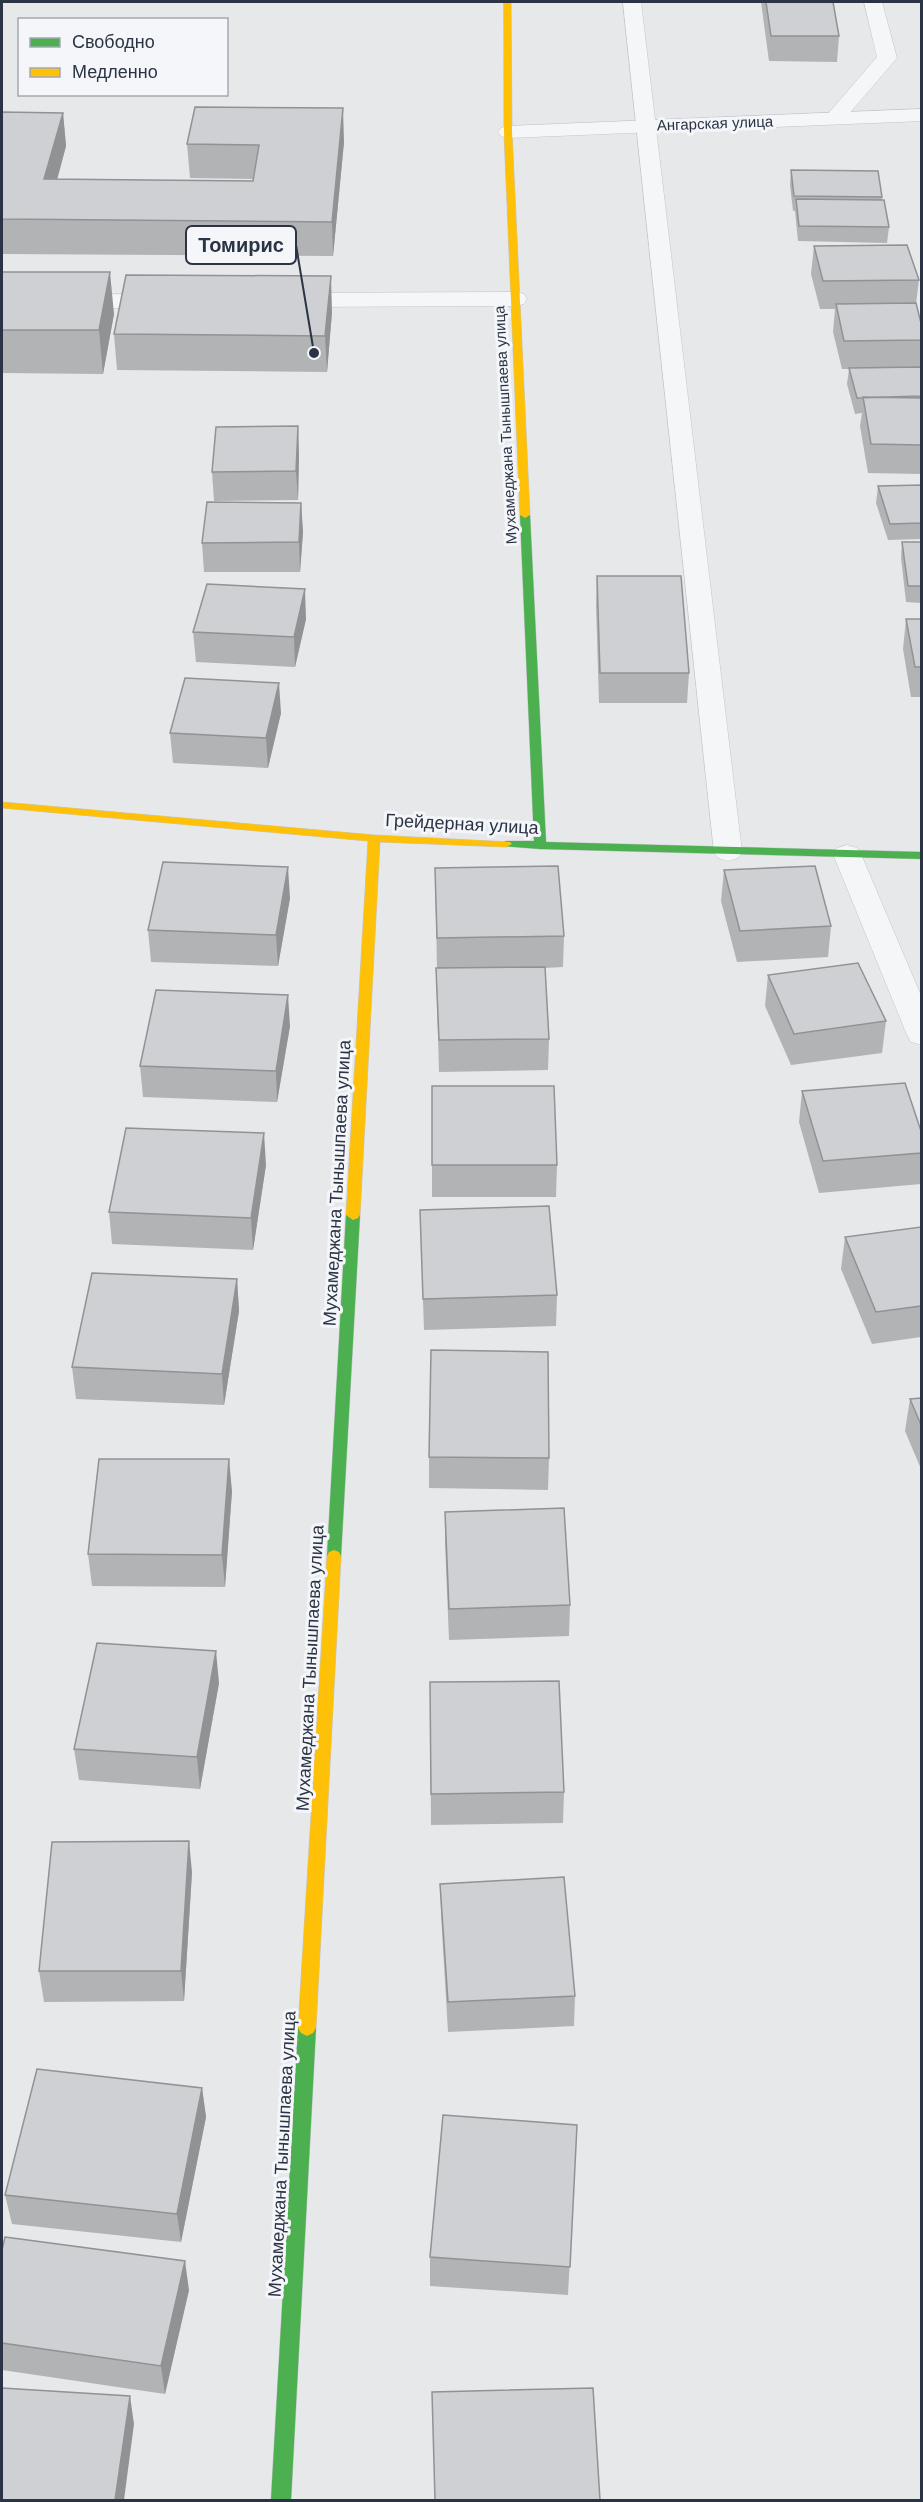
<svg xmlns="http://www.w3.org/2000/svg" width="923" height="2502" font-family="Arial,sans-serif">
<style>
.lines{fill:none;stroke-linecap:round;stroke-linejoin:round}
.lane-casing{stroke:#c4c6c8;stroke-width:1}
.street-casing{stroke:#c4c6c8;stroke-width:1}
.fast-casing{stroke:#c4c6c8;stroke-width:1}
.slow-casing{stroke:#c4c6c8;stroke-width:1}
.lane{fill:#f5f6f7;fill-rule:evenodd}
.street{fill:#f5f6f7;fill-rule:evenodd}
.fast{fill:#4caf50;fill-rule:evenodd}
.slow{fill:#ffc107;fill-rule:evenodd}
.wall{fill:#b1b3b5}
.shaded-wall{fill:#909294}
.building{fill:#ced0d3;stroke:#909294;stroke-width:1.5}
.labels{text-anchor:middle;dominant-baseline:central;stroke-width:6;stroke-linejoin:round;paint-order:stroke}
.far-street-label{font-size:15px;fill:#2b3445;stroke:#f4f6f9}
.street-label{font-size:18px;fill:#2b3445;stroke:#f4f6f9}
.leader{fill:none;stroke:#2b3445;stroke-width:2}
.callout-dot{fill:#2b3445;stroke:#f4f6f9;stroke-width:2}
.callout{fill:#f4f6f9;stroke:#2b3445;stroke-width:2}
.callout-label{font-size:20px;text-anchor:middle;font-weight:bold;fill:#2b3445}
</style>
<rect width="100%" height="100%" fill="#e6e8ea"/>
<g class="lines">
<!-- lane casing -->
<g class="lane-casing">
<path id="lane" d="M623 2H641L742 852 738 858 728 861 718 858 714 852Z
M864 2H882L897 58 842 122H828L825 118 828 114 877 57Z
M516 292 524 294 527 299 524 304 516 306 286 307 278 305 275 300 278 295 286 293Z
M166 294 174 296 177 301 174 306 166 308H2V295Z"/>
</g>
<!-- street casing -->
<g class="street-casing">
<path id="street" d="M922 109V121L508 138 501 136 498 132 501 128 508 126Z
M847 845 857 848 861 854 922 998V1045L911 1042 907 1035 833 854 837 848Z"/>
</g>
<!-- fast casing -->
<g class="fast-casing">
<path id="fast" d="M525 512 530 515 546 842 922 852V859L540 849 502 846 500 844 506 841H534L520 515Z
M353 1210 360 1215 341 1556 339 1560H329L327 1556 346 1215Z
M307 2020 313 2023 316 2028 291 2500H271L298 2028 301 2023Z"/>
</g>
<!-- slow casing -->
<g class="slow-casing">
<path id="slow" d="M504 2H511L512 132 530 515 525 518 520 515 504 132Z
M2 802 374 835 510 842 512 844 506 847 380 842 360 1215 358 1218 353 1220 346 1215 368 841 2 808Z
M334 1550 339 1552 341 1556 316 2028 313 2033 307 2036 301 2033 298 2028 327 1556 329 1552Z"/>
</g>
<!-- lane -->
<use href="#lane" class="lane"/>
<!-- street -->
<use href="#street" class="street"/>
<!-- fast -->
<use href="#fast" class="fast"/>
<!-- slow -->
<use href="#slow" class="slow"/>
</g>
<!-- wall -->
<path class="wall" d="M761 2H833L839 36 837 62 769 61Z
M2 112 63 113 66 146 57 179 253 181 254 179 190 178 187 144 344 142 333 256 2 254Z
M791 170 882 197V200L889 227 887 243 798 241 795 211H793L790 185Z
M814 246 919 280 916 304 921 323V474L868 473 860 426 862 413 855 414 847 384 849 369H842L833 332 835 309H820L811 274Z
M2 272 114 314 103 374 2 373Z
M332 312 327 372 117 370 114 334Z
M298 426 299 455 298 500 214 501 212 472Z
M921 485V539L888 540 876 503 878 486Z
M301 503 303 532 300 572H204L202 543Z
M902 542H921V603L906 602 901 558Z
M597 576 689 673 687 703H599L596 605Z
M306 619 295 667 196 662 193 632Z
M906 619H921V697H911L903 649Z
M281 713 268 768 173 763 170 733Z
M435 868 564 936 563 967 545 968 549 1039 548 1070 439 1072 437 1000 436 968H437Z
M724 870 831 926 828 957 737 962 721 901Z
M290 898 278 966 151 962 148 930Z
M768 975 886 1021 882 1053 791 1065 765 1006Z
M290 1026 277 1102 143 1097 140 1066Z
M802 1091 921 1131V1184L819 1193 799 1122Z
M266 1165 253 1250 112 1244 109 1212Z
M432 1165H557L556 1197H432Z
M420 1210 557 1295 556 1326 424 1330Z
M921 1227V1337L872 1344 841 1269 845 1237Z
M237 1279 239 1311 224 1405 76 1399 72 1367Z
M921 1398V1469L905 1431 910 1399Z
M429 1457 549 1458 548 1490 429 1488Z
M232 1491 225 1587 92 1586 88 1554Z
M445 1512 570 1605 569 1636 449 1640 445 1543Z
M430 1682 564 1792 563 1823 431 1825Z
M219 1683 200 1789 79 1780 74 1749Z
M192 1872 184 2001 44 2002 39 1971Z
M440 1884 575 1996 574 2026 448 2032 441 1914Z
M202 2088 206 2117 181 2242 12 2224 5 2195Z
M577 2125 568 2295 430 2286V2257Z
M2 2250 189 2290 165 2394 2 2370Z"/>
<!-- shaded-wall -->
<path class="shaded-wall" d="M343 108 344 142 333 256 332 222Z
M63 113 66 146 48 214 44 179Z
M110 272 114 314 103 374 99 330Z
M331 276 332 312 327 372 325 336Z
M298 426 299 455 298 500 296 471Z
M301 503 303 532 300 572 299 542Z
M305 589 306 619 295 667 294 637Z
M279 683 281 713 268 768 266 738Z
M288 867 290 898 278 966 276 935Z
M288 995 290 1026 277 1102 276 1071Z
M264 1133 266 1165 253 1250 251 1218Z
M237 1279 239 1311 224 1405 222 1374Z
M229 1459 232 1491 225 1587 222 1555Z
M216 1651 219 1683 200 1789 197 1757Z
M189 1841 192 1872 184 2001 181 1971Z
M202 2088 206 2117 181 2242 177 2214Z
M185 2261 189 2290 165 2394 161 2366Z
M130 2396 134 2424 124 2500H115Z"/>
<!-- building -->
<path class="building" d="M766 2H833L839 36H771Z
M195 107 343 108 332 222 2 219V112L63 113 44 179 253 181 259 145 187 144Z
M791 170 878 171 882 197 794 196Z
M796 199 884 200 889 227 799 226Z
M907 245 919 280 823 281 814 246Z
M2 272H110L99 330H2Z
M126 275 331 276 325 336 114 334Z
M916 303 921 323V340L844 341 836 304Z
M921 367V396L857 398 849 368Z
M863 397 921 398V445L871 444Z
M298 426 296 471 212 472 216 427Z
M921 485V523L890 524 878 486Z
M207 502 301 503 299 542 202 543Z
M902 542H921V586H908Z
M597 576H681L689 673H600Z
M207 584 305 589 294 637 193 632Z
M906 619H921V667H915Z
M185 678 279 683 266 738 170 733Z
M163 862 288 867 276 935 148 930Z
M558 866 564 936 437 938 435 868Z
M815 866 831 926 740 931 724 870Z
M858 963 886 1021 794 1034 768 975Z
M545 967 549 1039 439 1040 436 968Z
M156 990 288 995 276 1071 140 1066Z
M905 1083 921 1131V1153L823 1161 802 1091Z
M432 1086H554L557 1165H432Z
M126 1128 264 1133 251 1218 109 1212Z
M549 1206 557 1295 423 1299 420 1210Z
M921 1227V1306L876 1312 845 1237Z
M92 1273 237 1279 222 1374 72 1367Z
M431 1350 548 1352 549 1458 429 1457Z
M921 1398V1425L910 1399Z
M99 1459H229L222 1555 88 1554Z
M564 1508 570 1605 449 1609 445 1512Z
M97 1643 216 1651 197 1757 74 1749Z
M559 1681 564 1792 431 1794 430 1682Z
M189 1841 181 1971H39L52 1842Z
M564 1877 575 1996 448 2002 440 1884Z
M37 2069 202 2088 177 2214 5 2195Z
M443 2115 577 2125 570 2267 430 2257Z
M5 2237 185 2261 161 2366 2 2343V2250Z
M2 2388 130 2396 115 2500H2Z
M593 2388 600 2500H435L432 2392Z"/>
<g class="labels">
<!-- far-street labels -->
<g class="far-street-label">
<text transform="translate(715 123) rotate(-2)">Ангарская улица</text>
<text transform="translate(505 425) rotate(-93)">Мухамеджана Тынышпаева улица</text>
</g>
<!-- street labels -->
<g class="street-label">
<text transform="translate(462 824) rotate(3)">Грейдерная улица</text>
<text transform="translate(337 1183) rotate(-87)">Мухамеджана Тынышпаева улица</text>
<text transform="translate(310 1668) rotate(-87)">Мухамеджана Тынышпаева улица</text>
<text transform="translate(282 2154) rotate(-87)">Мухамеджана Тынышпаева улица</text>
</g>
</g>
<!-- callouts -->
<path class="leader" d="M314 353L296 245"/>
<circle class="callout-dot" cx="314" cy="353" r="6"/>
<rect class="callout" x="186" y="226" width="110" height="38" rx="6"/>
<g class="callout-label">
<text x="241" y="252">Томирис</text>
</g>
<!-- border -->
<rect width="923" height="2502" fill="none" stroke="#2b3445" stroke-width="6"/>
<!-- legend -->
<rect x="18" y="18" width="210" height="78" fill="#f4f6f9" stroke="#a4a8b1" stroke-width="1.5"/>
<rect x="30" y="38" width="30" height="9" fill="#4caf50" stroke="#a4a8b1" stroke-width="1.5"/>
<text x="72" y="48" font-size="18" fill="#2b3445">Свободно</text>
<rect x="30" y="68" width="30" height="9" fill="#ffc107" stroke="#a4a8b1" stroke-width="1.5"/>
<text x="72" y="78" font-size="18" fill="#2b3445">Медленно</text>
</svg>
